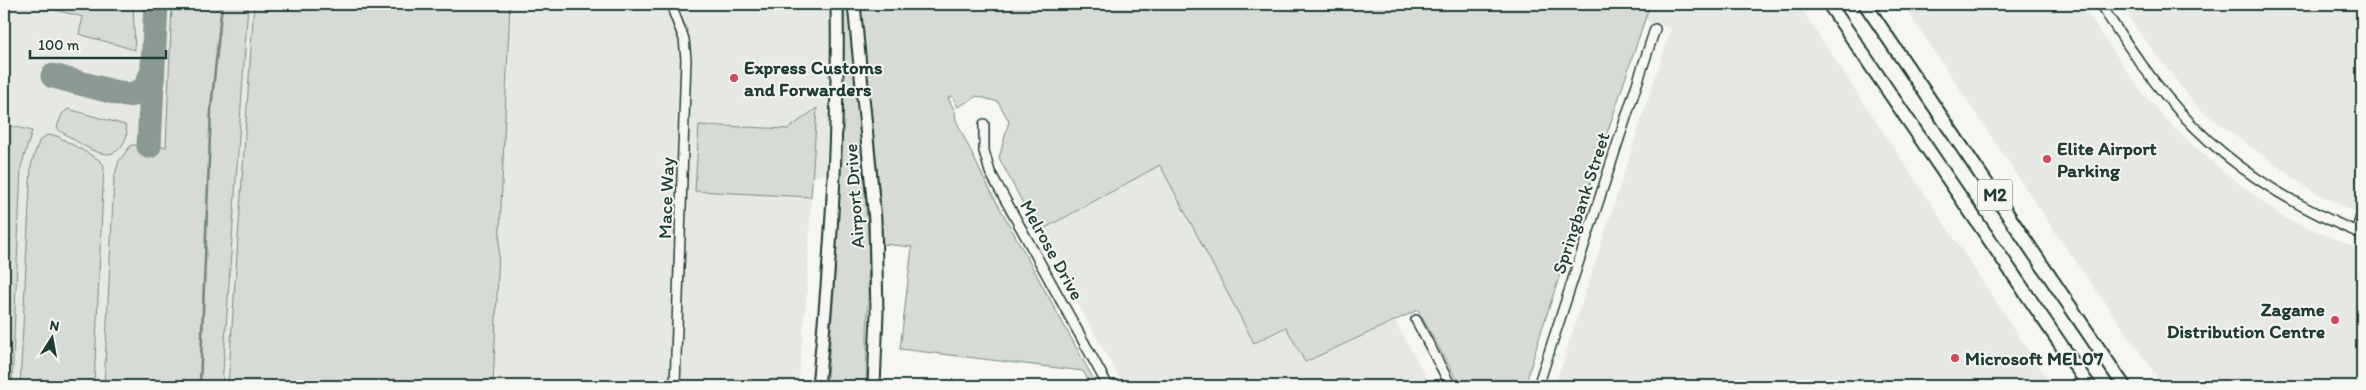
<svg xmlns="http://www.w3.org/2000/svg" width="2366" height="390" font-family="Itim,sans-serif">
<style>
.built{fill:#e6e8e4}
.green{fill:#d6dbd6;stroke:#7a8c85}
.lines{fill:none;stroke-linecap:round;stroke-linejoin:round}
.stream{stroke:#72847d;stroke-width:2.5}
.taxiway{stroke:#8a9a93;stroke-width:25}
.minor-casing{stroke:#1f3d34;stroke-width:12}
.major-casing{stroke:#1f3d34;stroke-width:15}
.highway-casing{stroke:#1f3d34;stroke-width:16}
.minor{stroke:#f6f6f2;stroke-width:9}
.major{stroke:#f6f6f2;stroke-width:11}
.highway{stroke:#f6f6f2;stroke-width:12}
.poi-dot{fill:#d1495b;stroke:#f6f6f2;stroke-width:2}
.labels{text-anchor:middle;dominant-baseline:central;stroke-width:4;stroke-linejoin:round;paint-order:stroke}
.shield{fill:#f6f6f2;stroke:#60746d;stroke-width:1}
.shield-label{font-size:18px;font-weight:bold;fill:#1f3d34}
.poi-label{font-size:19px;font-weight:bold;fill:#1f3d34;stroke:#f6f6f2;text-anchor:start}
.street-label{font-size:19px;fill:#1f3d34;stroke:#f6f6f2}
</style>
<rect width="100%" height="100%" fill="#f6f6f2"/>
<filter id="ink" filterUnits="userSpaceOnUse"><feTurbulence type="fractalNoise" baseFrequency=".02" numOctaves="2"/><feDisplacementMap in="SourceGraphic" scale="10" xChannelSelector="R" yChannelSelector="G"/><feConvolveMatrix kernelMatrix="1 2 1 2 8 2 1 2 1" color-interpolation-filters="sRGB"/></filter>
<g filter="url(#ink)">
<!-- built -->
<path class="built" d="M4 4H1140L1003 69 936 104 955 138 801 180 695 190 811 197 807 290 798 386H4Z
M1650 4H1798L2052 386H1555L1671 29 1645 21Z
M1903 4H2081L2141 91 2173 127 2214 164 2284 218 2362 250V386H2164L2057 235Z
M2120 4H2362V216L2309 189 2198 108 2144 39Z
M1160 165 1254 343 1286 327 1305 362 1395 321 1431 386H1124L1038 232Z"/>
<!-- green -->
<path class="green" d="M32 4H133L135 50 79 34 83 17Z
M172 4H248L222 386H104L114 178 119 161 131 145 166 147Z
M254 4H510L493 386H228Z
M844 4H851L869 247 866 386H826C839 259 841 132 844 4Z
M860 4H1650L1542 329 1525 386H1460L1418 310 1305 362 1286 327 1254 343 1160 165 1038 232 999 158 1009 121 998 102 977 96 958 107 952 96 948 98 955 111 956 120 983 177 1094 380 1090 384 1083 371 900 349 912 247 883 244 879 186Z
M817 108 811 197 695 191 699 125 788 129Z
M68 109 125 125C128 132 127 138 123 144 109 169 77 140 60 131L57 127 62 114Z
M4 124 32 131 21 167 12 386H4Z
M47 135 57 136 98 159 104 165 94 386H20L31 165 39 141Z"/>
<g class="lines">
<!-- stream -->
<path class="stream" d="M200 386 211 109 222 4"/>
<!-- taxiway -->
<path class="taxiway" d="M53 76 125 95 134 94 145 89 151 75
M149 146 156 4"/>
<!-- minor casing -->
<g class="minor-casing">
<path id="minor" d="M2100 4C2121 35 2142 68 2167 97 2218 159 2288 204 2362 234
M674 13 684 39 686 59 675 386
M984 124V151L990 172 1108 386
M2356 232 2362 213
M1416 320 1451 386
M1538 386 1655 29"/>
</g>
<!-- major casing -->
<g class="major-casing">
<path id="major" d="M854 4 875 220 877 313 874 386
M818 386C831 259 839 132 837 4"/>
</g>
<!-- highway casing -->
<g class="highway-casing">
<path id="highway" d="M1829 4 2089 386
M1865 4 2124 386"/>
</g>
<!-- minor -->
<use href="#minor" class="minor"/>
<!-- major -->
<use href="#major" class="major"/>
<!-- highway -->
<use href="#highway" class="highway"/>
</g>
</g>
<!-- markers -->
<g class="poi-dot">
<circle cx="734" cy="78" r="5"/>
<circle cx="2047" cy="159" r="5"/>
<circle cx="2335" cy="320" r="5"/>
<circle cx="1955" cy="358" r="5"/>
</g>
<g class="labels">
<!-- shield labels -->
<rect class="shield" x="1977.5" y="179.5" width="35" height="31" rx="4"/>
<g class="shield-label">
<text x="1995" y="195">M2</text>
</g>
<!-- poi labels -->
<g class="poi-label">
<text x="744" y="67">Express Customs<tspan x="744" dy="22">and Forwarders</tspan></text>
<text x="2057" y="148">Elite Airport<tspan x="2057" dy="22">Parking</tspan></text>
<text x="2325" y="309" text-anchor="end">Zagame<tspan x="2325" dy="22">Distribution Centre</tspan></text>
<text x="1965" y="358">Microsoft MEL07</text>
</g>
<!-- street labels -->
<g class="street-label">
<text transform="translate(854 196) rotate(-94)">Airport Drive</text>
<text transform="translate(666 198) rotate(-88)">Mace Way</text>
<text transform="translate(1581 203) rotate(-72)">Springbank Street</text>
<text transform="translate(1052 250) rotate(61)">Melrose Drive</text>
</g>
</g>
<!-- margin -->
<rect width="2366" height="390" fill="none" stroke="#f6f6f2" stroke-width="20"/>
<rect x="10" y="10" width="2346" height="370" fill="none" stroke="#1f3d34" stroke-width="2" filter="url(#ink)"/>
<!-- north arrow -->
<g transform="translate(52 338) rotate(11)" stroke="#f6f6f2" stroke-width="4" paint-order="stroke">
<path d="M0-4L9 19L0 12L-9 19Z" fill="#1f3d34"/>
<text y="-8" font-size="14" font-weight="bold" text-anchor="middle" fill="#1f3d34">N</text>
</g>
<!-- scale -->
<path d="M30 50v8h136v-8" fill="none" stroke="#1f3d34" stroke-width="2.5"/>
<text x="38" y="50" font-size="15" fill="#1f3d34" stroke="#f6f6f2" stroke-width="4" paint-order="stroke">100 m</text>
</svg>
